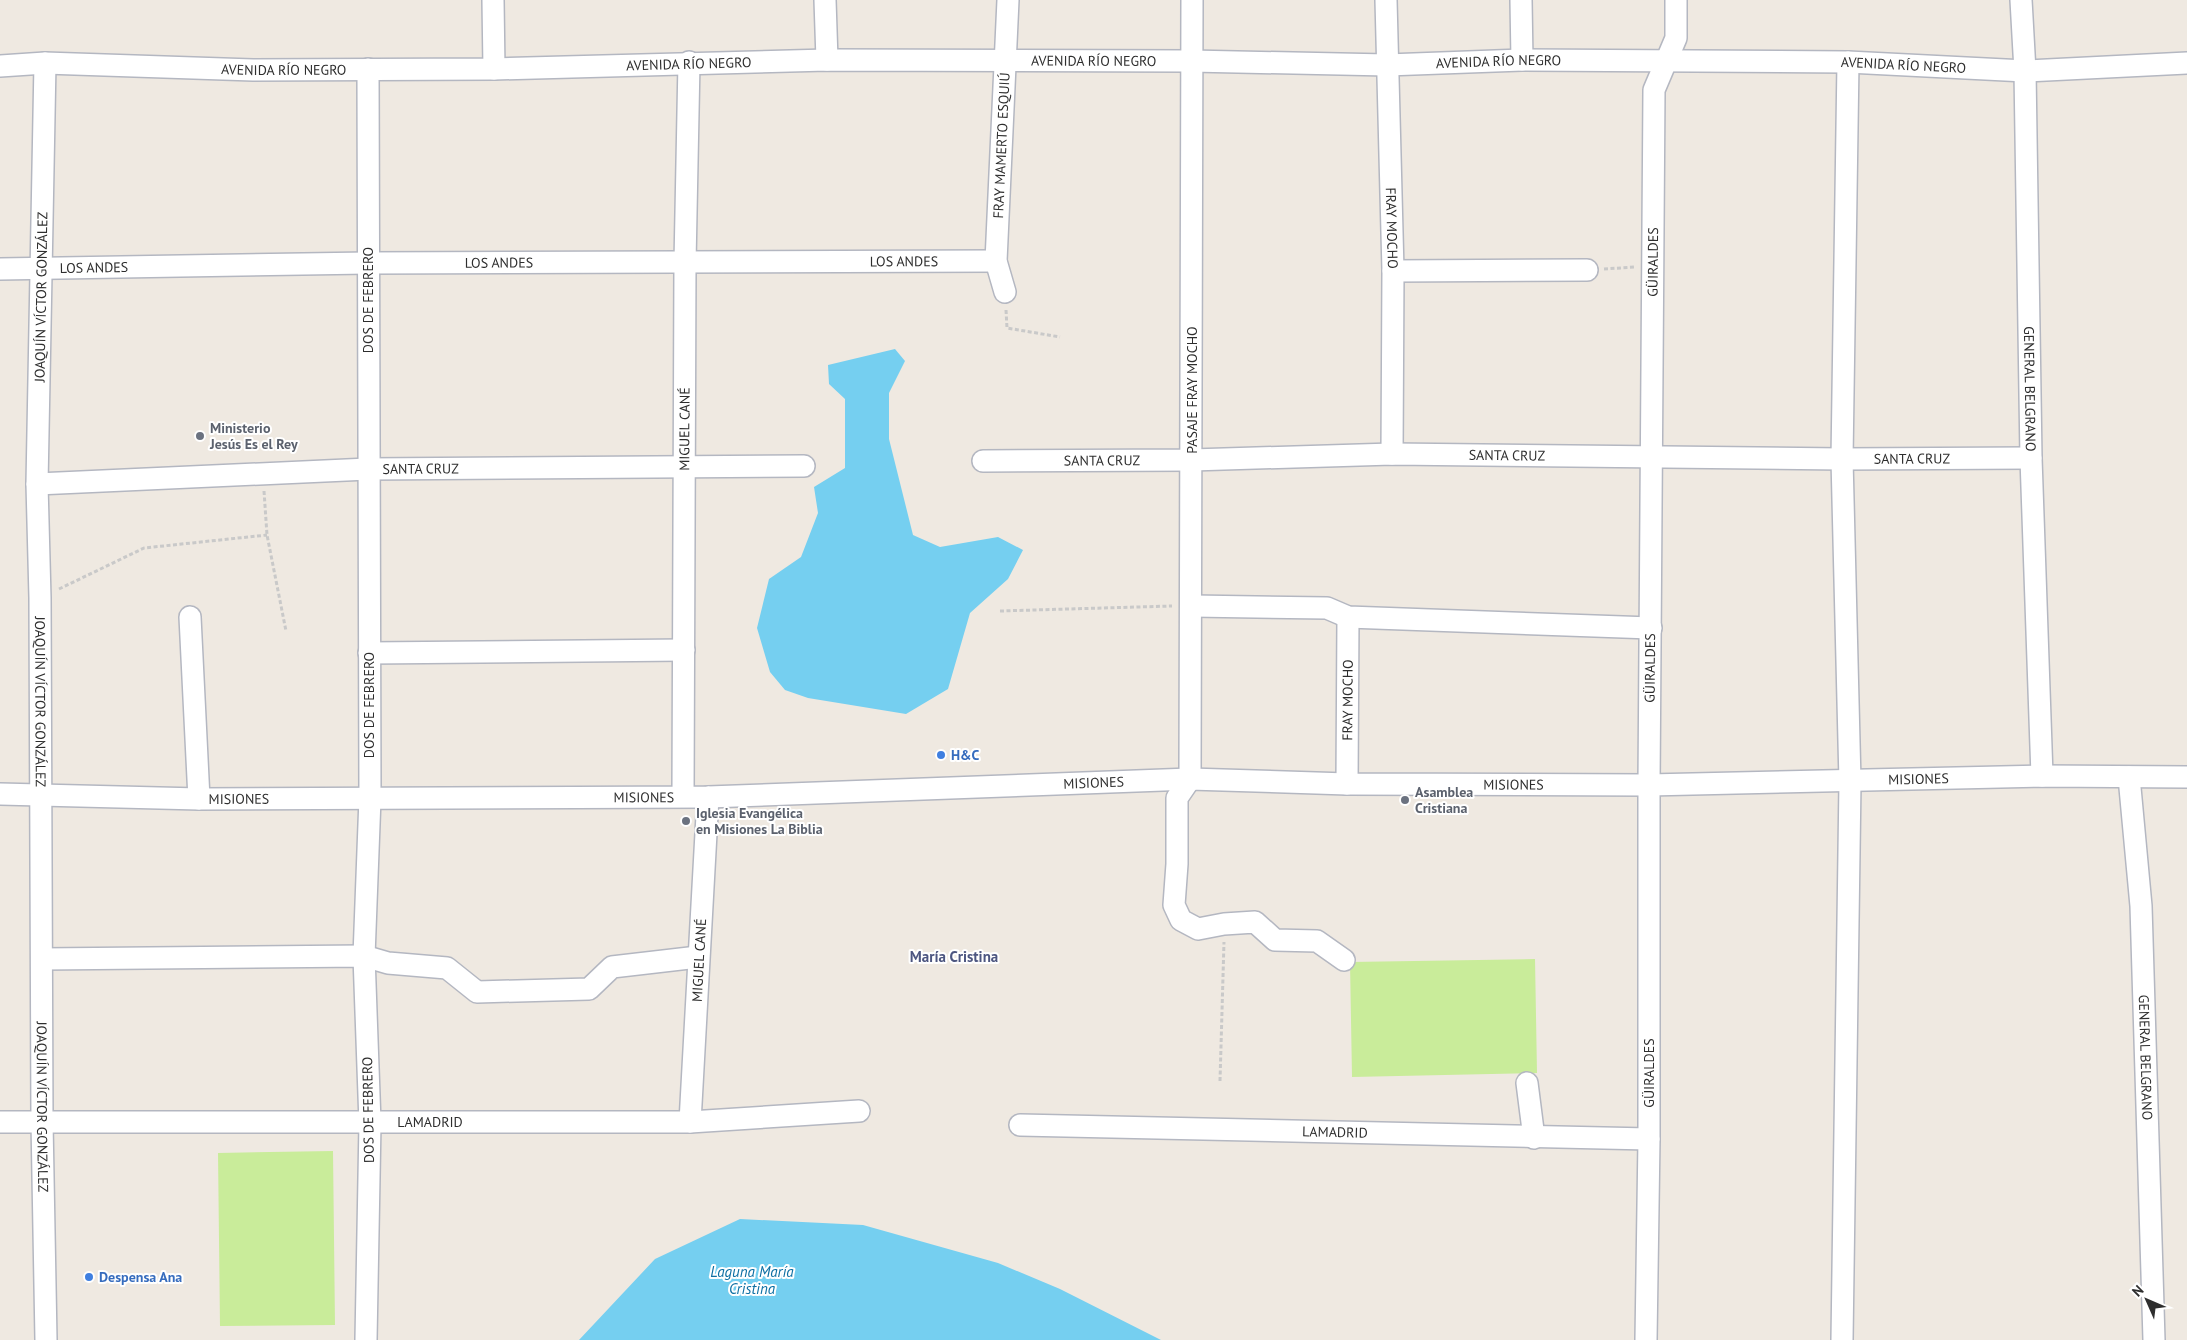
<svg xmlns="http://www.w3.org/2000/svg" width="2187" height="1340" font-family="'PT Sans',sans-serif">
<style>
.pitch{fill:#c9ec9a}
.water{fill:#75cff0}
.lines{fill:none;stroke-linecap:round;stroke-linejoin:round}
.minor-casing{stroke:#b4b7c1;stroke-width:24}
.path{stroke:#c9c9c9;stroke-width:3;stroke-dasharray:4 2.5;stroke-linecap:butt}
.minor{stroke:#fff;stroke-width:21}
.worship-dot{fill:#6b7280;stroke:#fff;stroke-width:2}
.shop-dot{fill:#3f7fe0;stroke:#fff;stroke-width:2}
.labels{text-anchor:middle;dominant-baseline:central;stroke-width:4;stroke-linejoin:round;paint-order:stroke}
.street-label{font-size:14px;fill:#2e2e2e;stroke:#fff}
.worship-label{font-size:14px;font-weight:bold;fill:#5b616d;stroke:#fff;text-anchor:start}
.shop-label{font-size:14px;font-weight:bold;fill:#366cbe;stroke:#fff;text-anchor:start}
.neighbourhood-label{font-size:15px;font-weight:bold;fill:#4d5680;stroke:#fff}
.water-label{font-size:15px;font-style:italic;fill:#0d6fa3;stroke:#fff}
</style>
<rect width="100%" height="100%" fill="#efe9e1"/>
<!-- pitch -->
<path class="pitch" d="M1535 959 1537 1073 1352 1077 1350 962Z
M333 1151 335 1325 220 1326 218 1153Z"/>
<!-- water -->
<path class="water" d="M895 349 905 361 889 393V439L913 535 940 547 998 537 1023 550 1008 579 970 613 948 689 906 714 808 698 785 690 770 672 757 628 769 579 801 557 818 513 814 487 845 468V399L829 384 828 365Z
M740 1219 863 1225 998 1263 1060 1289 1161 1340H579L655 1259Z"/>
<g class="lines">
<!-- minor casing -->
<g class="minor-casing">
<g id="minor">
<path d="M493 0 494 69"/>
<path d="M825 0 827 60"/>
<path d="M1192 0 1190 779 1177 798V864L1174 905 1181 920 1198 929 1224 924 1255 922 1275 940 1317 941 1344 960"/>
<path id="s1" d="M1386 0 1393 271 1392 454"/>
<path d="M1521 0 1522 60"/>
<path id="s2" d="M2021 0 2025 71 2031 458 2042 776"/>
<path id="s3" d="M45 63 37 484 40 598 42 1122 46 1340"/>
<path id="s4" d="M0 66 45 63 253 70 494 69 827 60 1191 61 1387 65 1522 60 1848 62 2025 71 2187 63"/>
<path id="s5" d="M0 269 368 263 996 261"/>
<path d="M1393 271 1587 270"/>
<path id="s6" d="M1005 292 996 261 1008 0"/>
<path id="s7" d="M983 461 1192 460 1392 454 1842 459 2031 458"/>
<path id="s8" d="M37 484 368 469 804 466"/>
<path d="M1192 606 1327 608 1348 617 1651 628"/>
<path d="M190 617 199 799"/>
<path d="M369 653 684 650"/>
<path id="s9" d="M2129 777 2141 906 2154 1340"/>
<path id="s10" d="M1347 784 1348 617"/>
<path id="s11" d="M0 794 199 799 708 797 1190 779 1347 784 1649 785 2042 776 2187 777"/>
<path id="s12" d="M683 795 685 263 689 62"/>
<path d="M42 959 364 956 388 963 447 968 477 992 589 989 612 967 698 957"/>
<path d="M1527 1083 1534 1138"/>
<path id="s13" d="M0 1122H690L859 1111"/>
<path id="s14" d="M690 1122 708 797"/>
<path id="s15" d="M1020 1125 1649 1139"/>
<path d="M366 1340 370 1123 364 956 370 798 368 69"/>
<path id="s16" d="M1646 1340 1649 1139V785L1654 90 1676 38V0"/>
<path d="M1842 1340 1850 782 1842 459 1848 62"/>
</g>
</g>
<!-- path -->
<path class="path" d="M1604 269 1635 267
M1006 310 1007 328 1060 337
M264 491 267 535 286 631
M59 589 144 548 267 535
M1000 611 1172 606
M1220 1081 1224 942"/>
<!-- minor -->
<use href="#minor" class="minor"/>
</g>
<!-- markers -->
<g class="worship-dot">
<circle cx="200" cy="436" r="5"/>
<circle cx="1405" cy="800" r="5"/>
<circle cx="686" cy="821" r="5"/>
</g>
<g class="shop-dot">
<circle cx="941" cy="755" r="5"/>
<circle cx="89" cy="1277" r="5"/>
</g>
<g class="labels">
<!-- street labels -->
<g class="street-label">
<text stroke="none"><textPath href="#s4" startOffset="1094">AVENIDA RÍO NEGRO</textPath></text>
<text stroke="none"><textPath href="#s4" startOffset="1499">AVENIDA RÍO NEGRO</textPath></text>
<text stroke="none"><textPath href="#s4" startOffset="689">AVENIDA RÍO NEGRO</textPath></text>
<text stroke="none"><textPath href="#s4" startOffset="1904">AVENIDA RÍO NEGRO</textPath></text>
<text stroke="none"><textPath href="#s4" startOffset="284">AVENIDA RÍO NEGRO</textPath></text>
<text stroke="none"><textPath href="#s6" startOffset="148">FRAY MAMERTO ESQUIÚ</textPath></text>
<text stroke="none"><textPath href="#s1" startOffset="228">FRAY MOCHO</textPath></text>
<text stroke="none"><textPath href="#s5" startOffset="904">LOS ANDES</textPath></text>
<text stroke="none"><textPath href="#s5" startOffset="499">LOS ANDES</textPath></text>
<text stroke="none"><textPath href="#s16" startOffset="1078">GÜIRALDES</textPath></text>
<text stroke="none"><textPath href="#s5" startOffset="94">LOS ANDES</textPath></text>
<text transform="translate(41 297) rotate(-89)">JOAQUÍN VÍCTOR GONZÁLEZ</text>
<text transform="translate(368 300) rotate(-90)">DOS DE FEBRERO</text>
<text stroke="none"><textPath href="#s2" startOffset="389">GENERAL BELGRANO</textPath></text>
<text transform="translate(1192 390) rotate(-90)">PASAJE FRAY MOCHO</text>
<text stroke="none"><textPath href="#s12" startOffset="366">MIGUEL CANÉ</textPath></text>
<text stroke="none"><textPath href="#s7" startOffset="524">SANTA CRUZ</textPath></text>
<text stroke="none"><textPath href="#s7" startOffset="929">SANTA CRUZ</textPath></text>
<text stroke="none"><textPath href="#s7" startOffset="119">SANTA CRUZ</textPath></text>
<text stroke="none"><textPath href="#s8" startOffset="384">SANTA CRUZ</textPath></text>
<text stroke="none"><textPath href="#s16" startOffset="672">GÜIRALDES</textPath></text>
<text stroke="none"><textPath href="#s10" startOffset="84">FRAY MOCHO</textPath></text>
<text stroke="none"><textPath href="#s3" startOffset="639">JOAQUÍN VÍCTOR GONZÁLEZ</textPath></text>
<text transform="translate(369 705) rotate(-90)">DOS DE FEBRERO</text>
<text stroke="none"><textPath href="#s11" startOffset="1919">MISIONES</textPath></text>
<text stroke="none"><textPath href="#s11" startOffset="1094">MISIONES</textPath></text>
<text stroke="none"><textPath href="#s11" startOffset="1514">MISIONES</textPath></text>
<text stroke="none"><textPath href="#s11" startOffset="644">MISIONES</textPath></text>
<text stroke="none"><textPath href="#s11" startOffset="239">MISIONES</textPath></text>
<text stroke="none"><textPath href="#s14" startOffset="162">MIGUEL CANÉ</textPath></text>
<text stroke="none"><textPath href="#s9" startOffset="281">GENERAL BELGRANO</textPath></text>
<text transform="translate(1649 1073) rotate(-90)">GÜIRALDES</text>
<text stroke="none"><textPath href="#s3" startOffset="1044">JOAQUÍN VÍCTOR GONZÁLEZ</textPath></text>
<text transform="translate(368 1110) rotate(-91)">DOS DE FEBRERO</text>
<text stroke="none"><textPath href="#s13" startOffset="430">LAMADRID</textPath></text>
<text stroke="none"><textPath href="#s15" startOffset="315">LAMADRID</textPath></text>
</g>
<!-- worship labels -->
<g class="worship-label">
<text x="210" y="428">Ministerio<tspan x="210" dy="16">Jesús Es el Rey</tspan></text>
<text x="1415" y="792">Asamblea<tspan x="1415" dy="16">Cristiana</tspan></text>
<text x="696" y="813">Iglesia Evangélica<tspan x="696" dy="16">en Misiones La Biblia</tspan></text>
</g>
<!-- shop labels -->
<g class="shop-label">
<text x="951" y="755">H&amp;C</text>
<text x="99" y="1277">Despensa Ana</text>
</g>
<!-- neighbourhood labels -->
<g class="neighbourhood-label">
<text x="954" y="956">María Cristina</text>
</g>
<!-- water labels -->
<g class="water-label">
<text x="752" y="1271">Laguna María<tspan x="752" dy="17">Cristina</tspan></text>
</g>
</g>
<!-- north arrow -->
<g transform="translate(2147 1300) rotate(315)" stroke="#ffffff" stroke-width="4" paint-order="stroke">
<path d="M0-4L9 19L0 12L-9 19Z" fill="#2e2e2e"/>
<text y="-8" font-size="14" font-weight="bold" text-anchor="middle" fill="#2e2e2e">N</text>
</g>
</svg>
